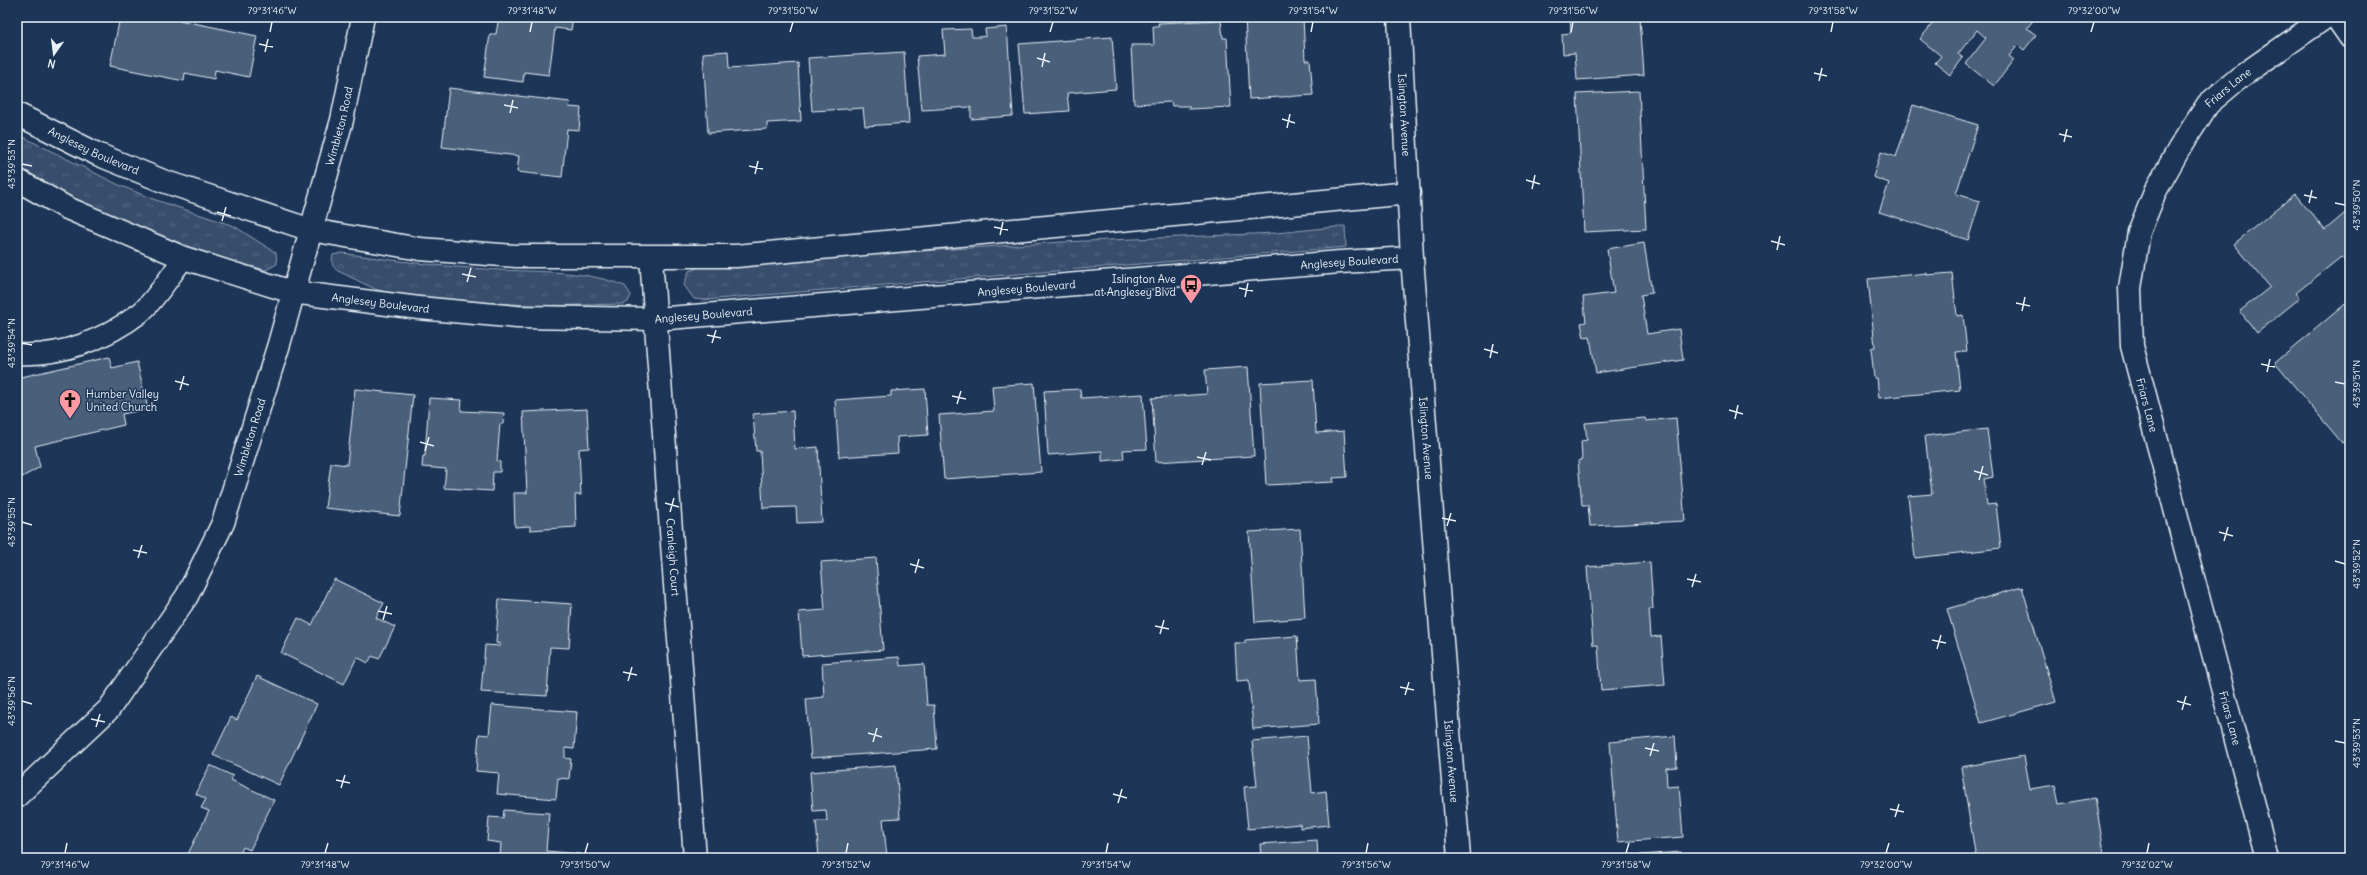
<svg xmlns="http://www.w3.org/2000/svg" width="2367" height="875" font-family="Delius,sans-serif">
<style>
.grass{fill:url(#grass-tufts);stroke:#909fb2}
.building{fill:#495e7a;stroke:#e8f1f8}
.lines{fill:none;stroke-linecap:round;stroke-linejoin:round}
.lane-casing{stroke:#e8f1f8;stroke-width:23}
.street-casing{stroke:#e8f1f8;stroke-width:25}
.secondary-casing{stroke:#e8f1f8;stroke-width:25}
.lane{stroke:#1d3557;stroke-width:20}
.street{stroke:#1d3557;stroke-width:22}
.secondary{stroke:#1d3557;stroke-width:22}
.ticks{fill:none;stroke:#e8f1f8;stroke-width:1.5}
.labels{text-anchor:middle;dominant-baseline:central;stroke-width:3;stroke-linejoin:round;paint-order:stroke}
.street-label{font-size:11px;fill:#e8f1f8;stroke:#1d3557}
.poi-label{font-size:11px;fill:#e8f1f8;stroke:#1d3557;text-anchor:end}
.neatline{fill:none;stroke:#e8f1f8;stroke-width:1.5}
.ticks-label{font-size:10px;text-anchor:middle;fill:#e8f1f8}
</style>
<defs>
<pattern id="grass-tufts" width="24" height="20" patternUnits="userSpaceOnUse"><rect width="24" height="20" fill="#374d6c"/><path d="M3 7l-1-3M5 7V3M7 7l1-3M15 17l-1-3M17 17v-4M19 17l1-3" fill="none" stroke="#546782"/></pattern>
</defs>
<rect width="100%" height="100%" fill="#1d3557"/>
<filter id="ink" filterUnits="userSpaceOnUse"><feTurbulence type="fractalNoise" baseFrequency=".025" numOctaves="2"/><feDisplacementMap in="SourceGraphic" scale="8" xChannelSelector="R" yChannelSelector="G"/><feConvolveMatrix kernelMatrix="1 2 1 2 8 2 1 2 1" color-interpolation-filters="sRGB"/></filter>
<g filter="url(#ink)">
<!-- grass -->
<path class="grass" d="M17 134 119 185 153 199 234 226 276 253 277 264 266 270C179 248 97 211 17 170Z
M1345 226 1346 247 704 300 694 299 684 285 689 271 705 265 1062 242 1276 233Z
M342 253C389 260 436 266 484 269 531 273 580 268 625 286L631 295 628 302 624 304 543 306 403 297 375 289 338 271C332 267 331 263 333 255Z"/>
<!-- building -->
<path class="building" d="M120 17H164L257 36 249 77 215 70 214 79 185 73 184 81 110 66Z
M231 17H255V20Z
M499 17H573L571 30 555 28 549 75 524 72 523 82 484 77 490 34H496Z
M1245 17H1303L1305 60H1310L1313 95 1249 99Z
M1570 17H1640L1644 75 1577 80 1575 53 1563 54 1562 34 1571 33Z
M1938 17H2036L2027 28 2036 35 2024 50 2018 45 2009 56 2014 60 1994 86 1966 64 1986 38 1977 30 1958 54 1963 58 1950 75 1935 63 1941 56 1920 39Z
M1221 20 1223 38H1227L1231 107 1189 109V106H1172L1171 102 1134 104 1131 45H1154L1153 26H1159L1158 23Z
M1007 27 1013 116 971 119V107L922 110 917 56 945 54 943 30 971 29 972 37H979L986 36 985 29Z
M1112 37 1116 89 1067 93 1069 111 1025 114 1019 44Z
M728 51 729 68 798 63 801 121 767 123V129L708 133 703 53Z
M904 52 909 123 865 126 863 108 812 111 808 58Z
M449 88 570 102 569 107 581 108 579 130 567 129 562 177 517 172 519 156 442 147Z
M1639 91 1646 229 1584 232 1577 94Z
M1913 105 1978 125 1956 194 1980 201 1968 240 1879 212 1889 183 1873 177 1881 152 1896 157Z
M2295 194 2325 230 2350 209V258L2346 262 2341 257 2296 293 2300 298 2257 333 2240 311 2270 287 2234 244Z
M1644 243 1652 293 1641 295 1647 334 1679 329 1683 360 1596 373 1590 337 1584 338 1581 323 1586 322 1583 297 1614 293 1607 249Z
M1927 273V275L1952 273 1957 316 1963 315 1967 351 1956 352 1960 390 1879 398 1877 378H1874L1871 348 1875 347 1868 279Z
M2350 300V437L2342 443 2275 363Z
M109 357 112 368 137 362 148 409 122 414 124 425 35 446 40 467 17 480V378Z
M1248 367 1254 456 1156 462 1152 398 1207 394 1205 370Z
M1313 380 1316 433 1344 431 1347 477 1333 478 1334 482 1266 485 1260 383Z
M1034 383 1041 472 944 479 939 415 994 411 992 386Z
M355 389 413 395 400 516 325 508 331 463 347 465Z
M925 389 928 435 897 437 898 453 839 457 835 400 891 396V391Z
M1080 389 1081 398 1143 394 1147 449 1123 450 1124 459 1102 461V451L1048 455 1044 391Z
M429 398 462 400 461 411 504 413 503 424H500L497 461 500 462V472H493L492 491 444 488 446 469 422 467 423 456H425Z
M587 409 589 448 579 449 581 495H575L576 527 530 530V526L515 527 514 493H527L523 412Z
M793 411 795 449 818 447 822 522 797 523 796 507 763 508 760 451H756L753 414Z
M1645 418 1646 421 1676 418 1685 521 1590 526 1588 505H1582L1578 461 1582 460 1581 441 1587 440 1585 423Z
M1987 429 1993 477 1984 479 1987 505 1996 504 2001 548 1915 558 1908 496 1932 494 1925 436Z
M1300 529 1305 618 1255 622 1249 532Z
M876 558 883 650 802 656 799 612 825 610 821 562Z
M1650 562 1653 609H1649L1651 637 1661 636 1665 685 1601 690 1598 645H1593L1587 567Z
M334 579 384 603 376 618 395 627 379 659 372 656 368 663 357 657 344 684 281 653 298 618 312 625Z
M2022 587 2056 702 1981 723 1947 609Z
M499 599 572 604 569 648 550 647 547 696 481 692 485 645 500 646 501 644 496 643Z
M1297 636 1300 680 1316 679 1319 724 1253 729 1249 680 1237 681 1235 643H1245V640Z
M899 657 900 666 924 664 927 705H934L937 749 811 758 806 699 824 697 822 663Z
M257 676 317 704 279 785 213 755 231 717 237 720Z
M492 705 577 712 574 749 565 748V758L571 759 569 779 558 778 556 799 497 794 499 773 476 771 479 734 489 735Z
M1307 736 1312 793 1326 791 1329 825 1300 828V824L1248 829 1244 787 1257 786 1252 741Z
M1675 736 1677 767 1666 768 1667 787 1679 786 1683 837 1618 842 1610 742Z
M2024 756 2030 789 2055 785 2059 804 2095 798 2105 858H1976L1961 767Z
M210 765 233 776 231 780 274 800 250 850 243 847 238 858 187 856 209 811 201 808 206 799 196 794Z
M896 765 900 818 883 819 887 857 819 858 816 821H827L826 810 813 811 810 772Z
M504 810 549 813 546 851 581 854 580 858H500L501 843 487 841 489 817 503 818Z
M1317 840 1318 858H1261L1260 844Z
M1681 852 1682 858H1628L1627 856Z"/>
<g class="lines">
<!-- lane casing -->
<g class="lane-casing">
<path id="lane" d="M17 354C60 357 106 339 140 313 154 302 172 273 184 258"/>
</g>
<!-- street casing -->
<g class="street-casing">
<g id="street">
<path d="M2336 17 2350 37"/>
<path id="s1" d="M651 257 695 858"/>
<path id="s2" d="M17 796 109 709 187 596 223 523 279 344 311 230 342 120 363 17"/>
<path id="s3" d="M2267 858 2132 346 2130 288 2139 232 2156 190 2179 149 2208 104 2239 78 2326 17"/>
</g>
</g>
<!-- secondary casing -->
<g class="secondary-casing">
<g id="secondary">
<path id="s4" d="M1399 17 1412 258 1459 858"/>
<path id="s5" d="M17 114 97 154 163 181 311 230 420 249 516 256H736L1409 193"/>
<path id="s6" d="M17 180 67 208 184 258 292 292 419 308 517 317 657 319 1340 262 1412 258"/>
</g>
</g>
<!-- lane -->
<use href="#lane" class="lane"/>
<!-- street -->
<use href="#street" class="street"/>
<!-- secondary -->
<use href="#secondary" class="secondary"/>
</g>
</g>
<!-- ticks -->
<path class="ticks" d="M270 32 272 22M530 32 532 22M790 32 793 22M1050 32 1053 22M1311 32 1313 22M1571 32 1573 22M1831 32 1833 22M2091 32 2094 22M259 44 273 47M265 52 268 39M1037 58 1050 62M1042 67 1045 53M1814 73 1827 76M1819 81 1822 68M504 105 518 108M510 113 513 100M1282 119 1295 123M1287 128 1290 114M2059 134 2072 137M2064 142 2067 129M22 164 32 166M749 166 763 169M755 174 758 161M1526 180 1540 184M1532 189 1535 175M2304 195 2317 198M2309 203 2312 190M2335 203 2345 205M217 212 231 216M222 221 226 207M994 227 1008 230M1000 235 1003 222M1771 241 1785 245M1777 250 1780 236M462 274 476 277M467 282 471 268M1239 288 1253 291M1245 297 1248 283M2016 303 2030 306M2022 311 2025 297M707 335 721 338M22 343 32 345M712 343 716 330M1484 349 1498 353M1490 358 1493 344M2261 364 2275 367M2267 372 2270 359M175 381 189 385M2335 382 2345 384M180 390 184 376M952 396 966 399M957 404 961 391M1729 410 1743 414M1735 419 1738 405M420 442 434 446M425 451 429 437M1197 457 1211 460M1202 465 1206 452M1974 471 1988 475M1979 480 1983 466M665 503 679 507M670 512 674 498M1442 518 1456 521M22 522 32 525M1447 526 1451 513M2219 532 2233 536M2224 541 2228 527M133 550 147 553M138 558 142 545M2335 561 2345 564M910 564 924 568M915 573 919 559M1687 579 1701 582M1692 587 1696 574M378 611 392 614M383 620 387 606M1155 626 1169 629M1160 634 1164 620M1932 640 1946 643M1937 649 1941 635M623 672 637 675M628 681 632 667M1400 687 1414 690M1405 695 1409 682M22 701 32 704M2177 701 2191 705M2182 710 2186 696M91 719 105 722M96 727 100 714M868 733 882 737M2335 741 2345 743M873 742 877 728M1645 748 1659 751M1650 756 1654 743M336 780 350 783M341 788 345 775M1113 794 1127 798M1118 803 1122 789M1890 809 1904 812M1895 817 1899 804M65 853 67 843M325 853 328 843M585 853 588 843M846 853 848 843M1106 853 1108 843M1366 853 1368 843M1626 853 1629 843M1886 853 1889 843M2147 853 2149 843"/>
<!-- icons -->
<defs>
<g id="bus-pin" transform="scale(1.15)"><path d="M0 17L-7.5 6A9.5 9.5 0 1 1 7.5 6Z" fill="#ff9aa2" stroke="#1d3557"/><path d="M-5-6H5V4H4V6H2V4H-2V6H-4V4H-5ZM-3.5-4V0h7V-4ZM-3.5 1.2v1.5H-2V1.2ZM2 1.2v1.5H3.5V1.2Z" fill="#111"/></g>
<g id="church-pin" transform="scale(1.15)"><path d="M0 17L-7.5 6A9.5 9.5 0 1 1 7.5 6Z" fill="#ff9aa2" stroke="#1d3557"/><path d="M-1.2-6h2.4v3.5h3.3v2.4h-3.3V6h-2.4V-.1h-3.3v-2.4h3.3Z" fill="#111"/></g>
</defs>
<g fill-rule="evenodd">
<use href="#bus-pin" x="1191" y="285"/>
<use href="#church-pin" x="70" y="400"/>
</g>
<g class="labels">
<!-- street labels -->
<g class="street-label">
<text stroke="none"><textPath href="#s3" startOffset="816">Friars Lane</textPath></text>
<text stroke="none"><textPath href="#s4" startOffset="98">Islington Avenue</textPath></text>
<text stroke="none"><textPath href="#s2" startOffset="759">Wimbleton Road</textPath></text>
<text stroke="none"><textPath href="#s5" startOffset="85">Anglesey Boulevard</textPath></text>
<text stroke="none"><textPath href="#s6" startOffset="1359">Anglesey Boulevard</textPath></text>
<text stroke="none"><textPath href="#s6" startOffset="1035">Anglesey Boulevard</textPath></text>
<text stroke="none"><textPath href="#s6" startOffset="387">Anglesey Boulevard</textPath></text>
<text stroke="none"><textPath href="#s6" startOffset="711">Anglesey Boulevard</textPath></text>
<text transform="translate(2147 405) rotate(75)">Friars Lane</text>
<text stroke="none"><textPath href="#s2" startOffset="435">Wimbleton Road</textPath></text>
<text stroke="none"><textPath href="#s4" startOffset="422">Islington Avenue</textPath></text>
<text stroke="none"><textPath href="#s1" startOffset="301">Cranleigh Court</textPath></text>
<text transform="translate(2230 718) rotate(75)">Friars Lane</text>
<text stroke="none"><textPath href="#s4" startOffset="746">Islington Avenue</textPath></text>
</g>
<!-- poi labels -->
<g class="poi-label">
<text x="1176" y="279">Islington Ave<tspan x="1176" dy="13">at Anglesey Blvd</tspan></text>
<text x="86" y="394" text-anchor="start">Humber Valley<tspan x="86" dy="13">United Church</tspan></text>
</g>
</g>
<!-- margin -->
<rect width="2367" height="875" fill="none" stroke="#1d3557" stroke-width="44"/>
<!-- north arrow -->
<g transform="translate(54 54) rotate(194)" stroke="#1d3557" stroke-width="3" paint-order="stroke">
<path d="M0-3L7 15L0 10L-7 15Z" fill="#e8f1f8"/>
<text y="-6" font-size="11" font-weight="bold" text-anchor="middle" fill="#e8f1f8">N</text>
</g>
<rect x="22" y="22" width="2323" height="831" class="neatline"/>
<g class="ticks-label">
<text x="272" y="14">79°31'46"W</text>
<text x="532" y="14">79°31'48"W</text>
<text x="793" y="14">79°31'50"W</text>
<text x="1053" y="14">79°31'52"W</text>
<text x="1313" y="14">79°31'54"W</text>
<text x="1573" y="14">79°31'56"W</text>
<text x="1833" y="14">79°31'58"W</text>
<text x="2094" y="14">79°32'00"W</text>
<text transform="translate(11 164) rotate(-90)" y="4">43°39'53"N</text>
<text transform="translate(2356 205) rotate(-90)" y="4">43°39'50"N</text>
<text transform="translate(11 343) rotate(-90)" y="4">43°39'54"N</text>
<text transform="translate(2356 384) rotate(-90)" y="4">43°39'51"N</text>
<text transform="translate(11 522) rotate(-90)" y="4">43°39'55"N</text>
<text transform="translate(2356 564) rotate(-90)" y="4">43°39'52"N</text>
<text transform="translate(11 701) rotate(-90)" y="4">43°39'56"N</text>
<text transform="translate(2356 743) rotate(-90)" y="4">43°39'53"N</text>
<text x="65" y="868">79°31'46"W</text>
<text x="325" y="868">79°31'48"W</text>
<text x="585" y="868">79°31'50"W</text>
<text x="846" y="868">79°31'52"W</text>
<text x="1106" y="868">79°31'54"W</text>
<text x="1366" y="868">79°31'56"W</text>
<text x="1626" y="868">79°31'58"W</text>
<text x="1886" y="868">79°32'00"W</text>
<text x="2147" y="868">79°32'02"W</text>
</g>
</svg>
